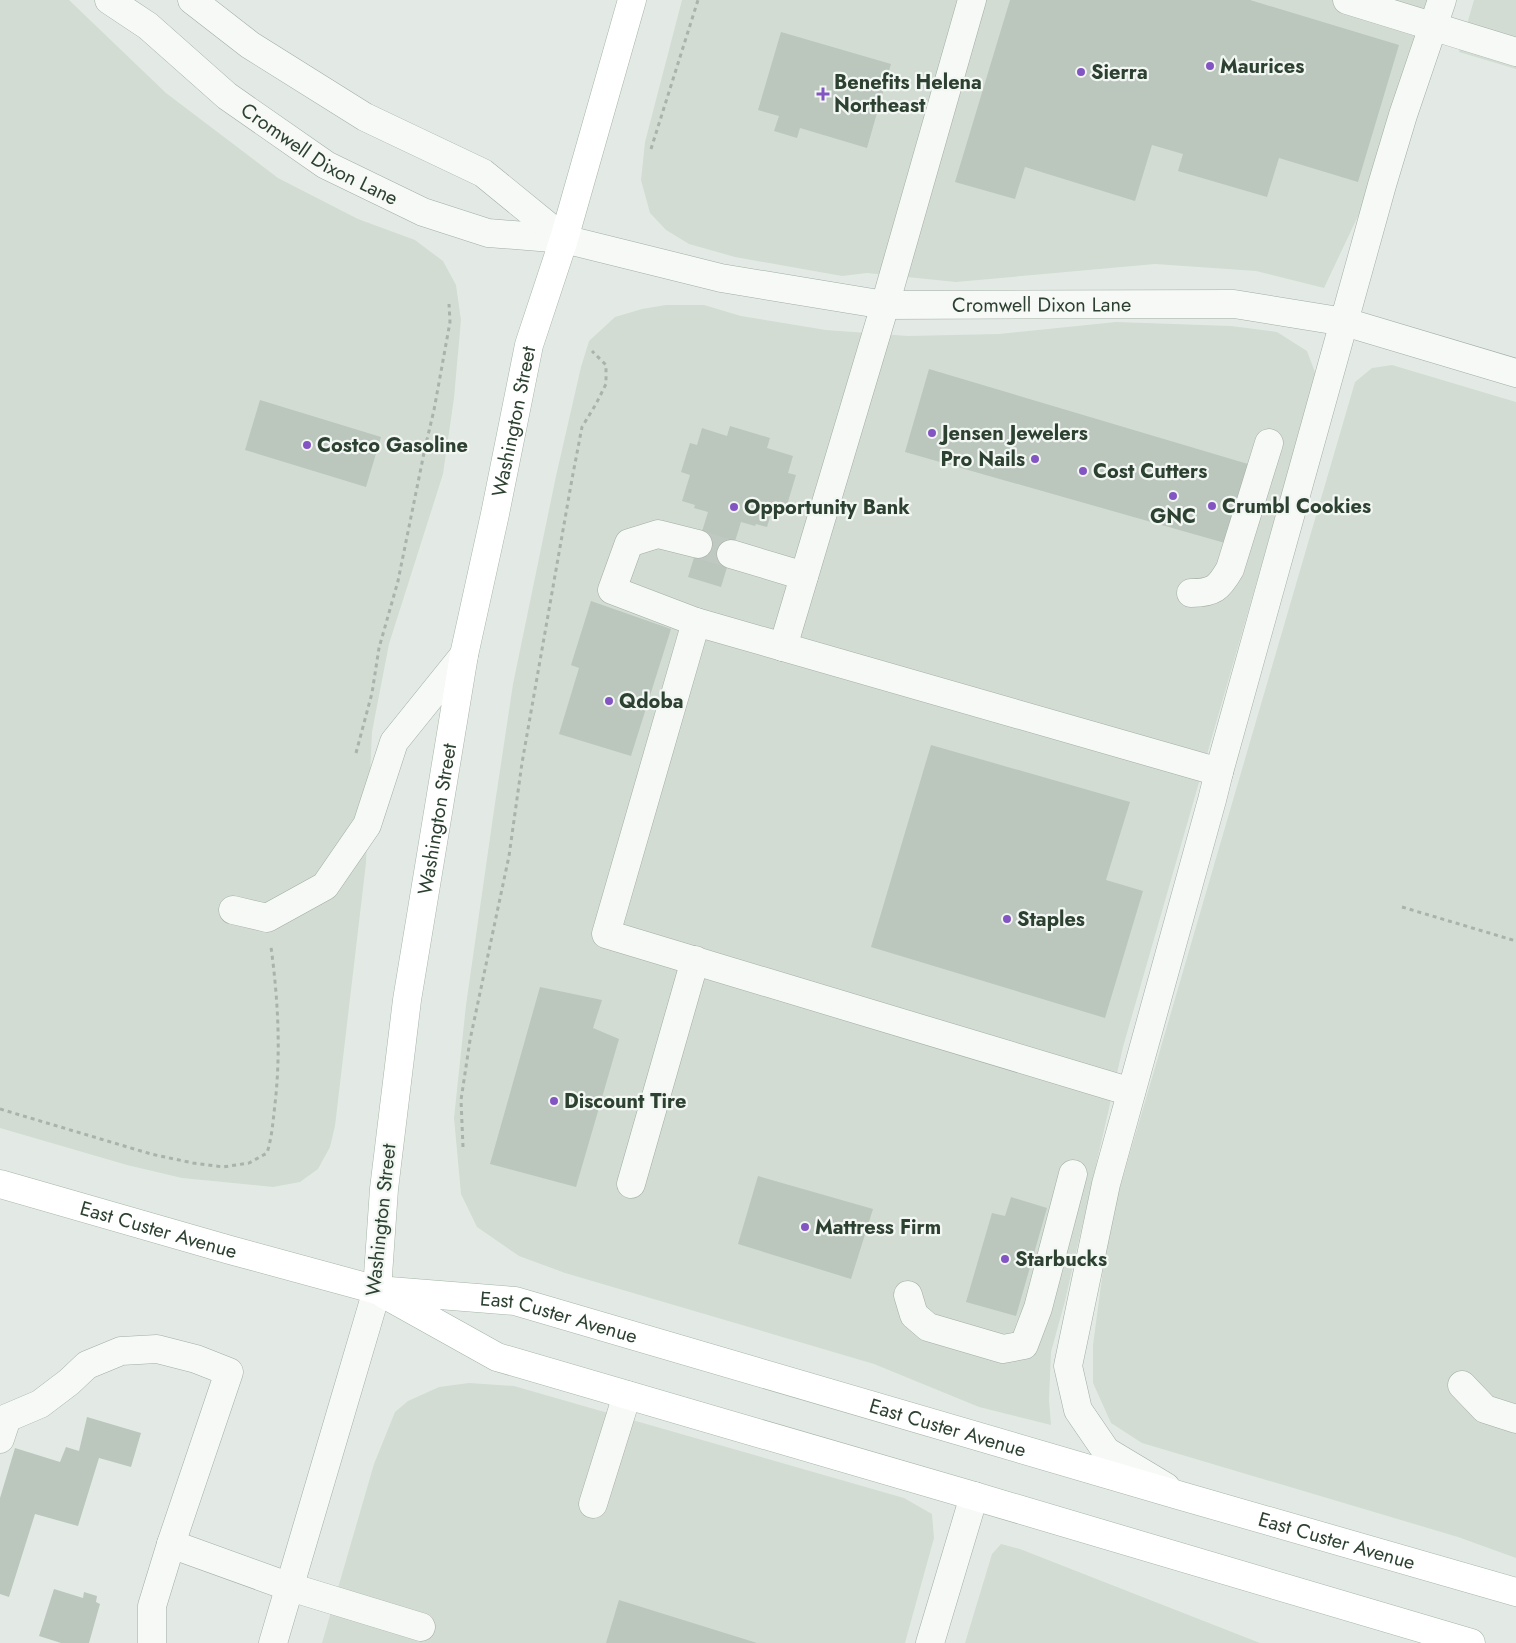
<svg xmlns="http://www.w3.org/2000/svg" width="1516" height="1643" font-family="Jost,sans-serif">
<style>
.built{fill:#d2dcd3}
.building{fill:#bbc6bd}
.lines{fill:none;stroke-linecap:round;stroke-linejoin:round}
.minor-tunnel{stroke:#bfc8c1;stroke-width:28;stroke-dasharray:28 14;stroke-linecap:butt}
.minor-casing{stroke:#a1ada4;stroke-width:29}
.major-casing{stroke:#a4b5a7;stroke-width:29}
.path{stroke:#aab3ab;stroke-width:3;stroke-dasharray:4 4;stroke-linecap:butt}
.minor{stroke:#f6f9f6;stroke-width:28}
.major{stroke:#fff;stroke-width:28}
.poi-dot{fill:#8355c2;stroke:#f3f7f4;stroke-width:2}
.labels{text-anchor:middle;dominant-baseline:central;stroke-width:4.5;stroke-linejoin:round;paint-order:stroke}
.poi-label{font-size:20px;font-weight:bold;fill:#2d4131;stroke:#f3f7f4;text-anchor:start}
.street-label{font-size:20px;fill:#2d4131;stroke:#f3f7f4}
</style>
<rect width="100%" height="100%" fill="#e3eae5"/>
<!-- built -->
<path class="built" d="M0 0H69L166 93 278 178 358 219 415 240 443 261 456 285 461 320 454 398 443 474 389 644 372 732 366 863 335 1126 330 1147 318 1169 300 1182 273 1187 182 1178 127 1165 0 1128Z
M682 0H1429L1377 176 1324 288 1256 271 1155 264 956 282 867 273 842 276 735 257 689 244 666 230 650 213 641 180 645 142Z
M1474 0H1516V69L1459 52Z
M666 305H704L741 316 826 330 908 336 999 334 1116 322 1231 326 1277 332 1307 351 1316 375 1123 1047 1065 1301 1051 1352 1049 1400 1051 1425 979 1407 874 1364 565 1273 519 1256 477 1227 461 1194 454 1118 466 1005 494 810 513 684 556 476 581 367 589 341 615 317 642 309Z
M1392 365 1516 402V1558L1458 1537 1142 1443 1111 1423 1093 1383V1345L1109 1225 1355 382 1372 368Z
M469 1383 514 1386 904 1498 932 1514 934 1538 905 1643H322L374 1464 395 1412 408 1401 439 1387Z
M1001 1544 1020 1549 1260 1643H965L992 1554Z"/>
<!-- building -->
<path class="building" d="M1010 0H1250L1399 45 1358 182 1279 158 1267 197 1178 171 1183 154 1152 145 1135 201 1025 167 1015 199 955 182Z
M781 32 891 64 867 148 800 128 797 138 774 131 779 116 758 110Z
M929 369 1248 464 1225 543 905 452Z
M260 400 381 437 366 487 245 450Z
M730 426 770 438 767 448 793 456 788 473 796 475 787 505 775 501 767 527 756 524 755 526 741 522 721 587 688 577 708 512 694 508 695 505 682 501 690 475 681 472 690 443 697 445 702 428 727 436Z
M591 601 671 629 631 756 559 734 579 668 571 665Z
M931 745 1130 802 1106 880 1143 891 1105 1018 871 947Z
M540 987 602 1000 593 1028 619 1039 576 1187 490 1164Z
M758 1176 873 1209 851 1279 738 1244Z
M1011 1197 1047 1208 1016 1316 966 1302 992 1213 1005 1216Z
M87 1417 141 1433 131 1467 99 1458 78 1526 35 1514 9 1597 0 1594V1498L15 1448 60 1462 66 1447 79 1451Z
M54 1589 83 1598 84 1592 97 1596 96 1602 100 1604 89 1643H61L39 1636Z
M619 1600 757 1643H606Z"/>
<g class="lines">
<!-- minor-tunnel -->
<path class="minor-tunnel" d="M698 544 731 554"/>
<!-- minor casing -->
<g class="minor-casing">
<g id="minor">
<path id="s1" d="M109 0 148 26 227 96 326 165 423 212 488 233 564 239 721 278 885 305 1234 304 1345 322 1516 373"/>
<path d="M192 0 250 45 365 117 483 173 564 239"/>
<path d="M1347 0 1516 52"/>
<path d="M731 554 804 576"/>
<path d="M1191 593C1214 593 1219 588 1230 569L1269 443"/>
<path d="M696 622 612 590 629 543 658 534 698 544"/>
<path d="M783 647 885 305 972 0"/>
<path d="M233 910 267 918 325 886 367 825 394 742 464 655"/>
<path d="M1131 1092 606 934 696 622 1219 772"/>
<path d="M631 1184 695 960"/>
<path d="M908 1295 914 1315 928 1327 1003 1349 1024 1345 1038 1308 1073 1174"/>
<path d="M1462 1385 1485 1409 1516 1419"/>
<path d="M0 1439 7 1418 40 1404 69 1382 87 1365 121 1351 157 1349 196 1359 229 1372 171 1544"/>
<path d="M1166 1487 1106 1451 1078 1410 1068 1366 1106 1184 1212 800 1219 772 1382 185 1403 115 1442 0"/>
<path d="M593 1504 627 1395"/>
<path d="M152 1643V1606L171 1544 290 1587 421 1627"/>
<path d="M273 1643 377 1290"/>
<path d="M930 1643 974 1496"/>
</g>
</g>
<!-- major casing -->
<g class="major-casing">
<g id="major">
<path id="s2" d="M0 1184 230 1250 377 1290 515 1301 1178 1495 1516 1592"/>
<path id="s3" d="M377 1290 384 1189 407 1000 464 655 495 514 529 345 564 239 632 0"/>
<path d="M384 1294 497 1357 974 1496 1471 1643"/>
</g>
</g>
<!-- path -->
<path class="path" d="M651 149 698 0
M356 753 372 693 379 648 398 581 425 448 434 410 450 322 449 304
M1402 907 1516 941
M0 1109 151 1154 193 1163 223 1167 249 1163 267 1153C272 1137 273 1121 275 1104 281 1051 278 999 271 947
M463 1147 461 1100 470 1040 509 856 522 763 572 479 582 427 596 404 606 384V365L592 351"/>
<!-- minor -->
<use href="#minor" class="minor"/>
<!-- major -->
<use href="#major" class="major"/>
</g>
<!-- markers -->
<g class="poi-dot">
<circle cx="1210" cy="66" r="5"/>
<circle cx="1081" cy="72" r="5"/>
<path d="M820.5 86.5h5v5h5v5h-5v5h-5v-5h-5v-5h5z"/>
<circle cx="932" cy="433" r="5"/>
<circle cx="307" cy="445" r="5"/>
<circle cx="1035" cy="459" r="5"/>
<circle cx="1083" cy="471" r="5"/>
<circle cx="1173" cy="496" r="5"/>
<circle cx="1212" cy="506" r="5"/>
<circle cx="734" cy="507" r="5"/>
<circle cx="609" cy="701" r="5"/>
<circle cx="1007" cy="919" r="5"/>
<circle cx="554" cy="1101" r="5"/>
<circle cx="805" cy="1227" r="5"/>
<circle cx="1005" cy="1259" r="5"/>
</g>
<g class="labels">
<!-- poi labels -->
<g class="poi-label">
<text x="1220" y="66">Maurices</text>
<text x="1091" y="72">Sierra</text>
<text x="834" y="82">Benefits Helena<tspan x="834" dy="23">Northeast</tspan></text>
<text x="942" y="433">Jensen Jewelers</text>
<text x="317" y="445">Costco Gasoline</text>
<text x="1025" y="459" text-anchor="end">Pro Nails</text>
<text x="1093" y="471">Cost Cutters</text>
<text x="1222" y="506">Crumbl Cookies</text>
<text x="744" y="507">Opportunity Bank</text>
<text x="1173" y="516" text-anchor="middle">GNC</text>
<text x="619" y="701">Qdoba</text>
<text x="1017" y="919">Staples</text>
<text x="564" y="1101">Discount Tire</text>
<text x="815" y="1227">Mattress Firm</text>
<text x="1015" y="1259">Starbucks</text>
</g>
<!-- street labels -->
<g class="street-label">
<text stroke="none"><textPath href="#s1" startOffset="262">Cromwell Dixon Lane</textPath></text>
<text stroke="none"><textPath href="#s1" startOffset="1010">Cromwell Dixon Lane</textPath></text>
<text stroke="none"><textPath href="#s3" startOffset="880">Washington Street</textPath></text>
<text stroke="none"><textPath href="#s3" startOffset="475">Washington Street</textPath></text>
<text transform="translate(381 1220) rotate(-84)">Washington Street</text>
<text stroke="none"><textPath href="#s2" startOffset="165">East Custer Avenue</textPath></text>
<text stroke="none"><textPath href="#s2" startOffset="576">East Custer Avenue</textPath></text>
<text stroke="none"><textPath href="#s2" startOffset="981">East Custer Avenue</textPath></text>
<text stroke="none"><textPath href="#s2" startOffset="1386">East Custer Avenue</textPath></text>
</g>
</g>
</svg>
